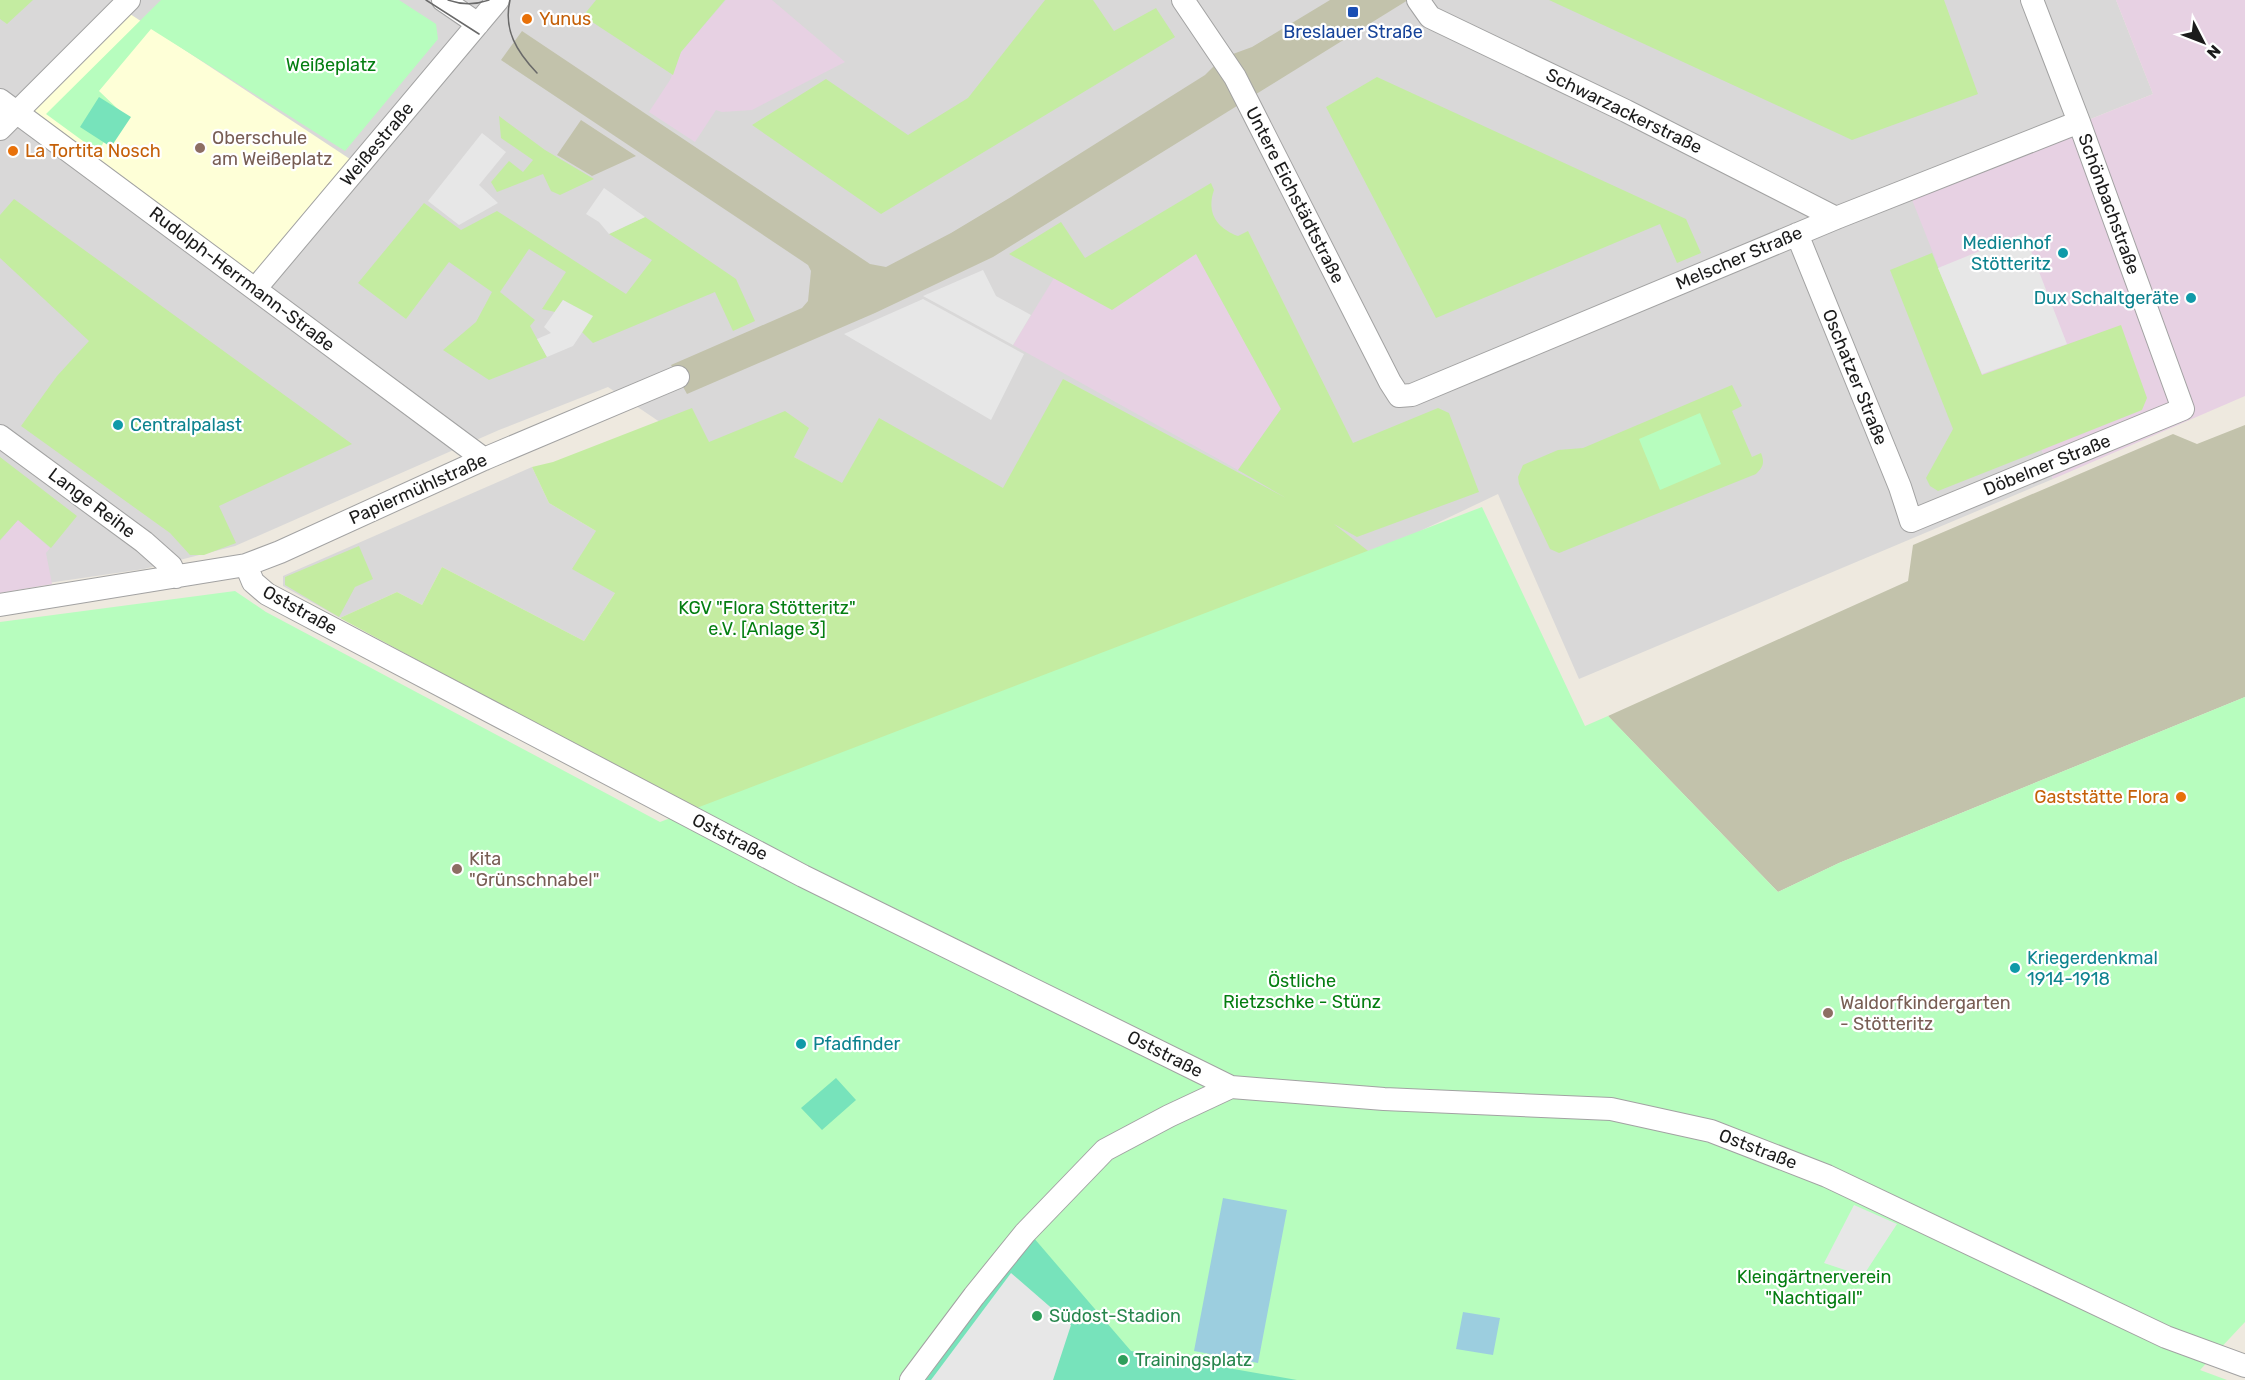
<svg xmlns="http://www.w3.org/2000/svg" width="2245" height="1380" font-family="Rubik,sans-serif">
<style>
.residential{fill:#d9d8d8}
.industrial{fill:#e7d1e3}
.education{fill:#feffd7}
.construction{fill:#c2c2ab}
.grass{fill:#c4eca1}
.park{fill:#b7fdbe}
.pitch{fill:#77e3bb}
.parking{fill:#e7e7e7}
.water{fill:#9ccedf}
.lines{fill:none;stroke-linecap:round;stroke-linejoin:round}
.minor-casing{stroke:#a2a2a2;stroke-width:24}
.minor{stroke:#fff;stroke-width:22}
.tram{stroke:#696969;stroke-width:1.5}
.transit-dot{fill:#1a4fb4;stroke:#fff;stroke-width:2}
.food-dot{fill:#e8710a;stroke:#fff;stroke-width:2}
.education-dot{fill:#8d6e63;stroke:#fff;stroke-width:2}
.culture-dot{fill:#0f9aa8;stroke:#fff;stroke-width:2}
.leisure-dot{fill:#2e9e5b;stroke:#fff;stroke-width:2}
.labels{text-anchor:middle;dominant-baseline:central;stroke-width:4.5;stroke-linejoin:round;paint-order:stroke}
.food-label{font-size:18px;fill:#c56008;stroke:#fff;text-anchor:start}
.transit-label{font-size:18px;fill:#164399;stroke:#fff}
.park-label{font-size:18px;fill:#047e11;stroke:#fff}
.street-label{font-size:18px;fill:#1b1b1b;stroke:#fff}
.education-label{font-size:18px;fill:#785e54;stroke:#fff;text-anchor:start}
.culture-label{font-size:18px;fill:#0d838f;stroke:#fff;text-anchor:start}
.leisure-label{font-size:18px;fill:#27864d;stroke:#fff;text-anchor:start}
</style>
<rect width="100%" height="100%" fill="#eee9df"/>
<!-- residential -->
<path class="residential" d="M0 0H2116L2153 94 1909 192 2012 372 2053 479 1579 679 1498 494 1372 554 1003 488 946 542 794 457 719 462 608 387 499 430 235 546 144 569 0 590Z
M532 467 549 503 596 531 615 593 584 641 442 567 422 605 397 592 340 618 283 586V576Z"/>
<!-- industrial -->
<path class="industrial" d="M726 0H772L845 62 752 110 722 112 716 110 695 142 649 112 670 80 681 52Z
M2116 0H2245V396L2053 479 2012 372 1984 382 1909 192 2153 94Z
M1196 253 1281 409 1238 470 1013 345 1054 278 1113 307Z
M18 520 50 548 46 553 52 584 0 593V541Z"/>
<!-- education -->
<path class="education" d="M121 8 359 165 256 288 16 112Z"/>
<!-- construction -->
<path class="construction" d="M1330 0H1408L993 257 875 313 687 394 671 365 802 308 808 301 811 271 808 265 501 60 522 31 870 264 886 267 951 233 1011 197 1205 75 1222 58 1252 47Z
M581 120 636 156 592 176 557 155Z
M2245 425V697L1839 863 1778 892 1608 716 1908 581 1913 545 2173 434 2197 444Z"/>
<!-- grass -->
<path class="grass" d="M0 0H33L7 24 0 19Z
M596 0H725L681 52 673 75 583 16Z
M1045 0H1093L1114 31 1156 8 1175 37 881 214 752 125 826 79 908 135 968 98Z
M1549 0H1944L1978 94 1852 140Z
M1377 77 1686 219 1701 253 1677 263 1660 224 1436 318 1326 107Z
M499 116 545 150 594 179 560 195 551 191 543 174 497 192 491 182 509 161 523 172 533 160 501 138Z
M1211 183 1214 190C1206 213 1217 228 1238 236L1248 231 1353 443 1438 408 1449 413 1479 492 1357 537 1334 524 1372 554 693 810 340 618 397 592 422 605 442 567 584 641 615 593 572 569 596 531 549 503 532 467 553 462 692 408 709 442 785 411 809 428 794 457 842 483 879 418 1003 488 1063 379 1286 498 1238 470 1281 409 1196 254 1112 310 1009 254 1061 222 1085 258Z
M14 199 352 444 219 506 236 543 204 555H190L170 533 21 426 57 376 89 341 0 258V215Z
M424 203 461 230 497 211 626 294 652 260 609 234 645 217 736 279 755 321 733 331 715 292 593 343 582 332 576 308 563 300 555 312 542 309 566 272 529 249 500 292 535 320 530 326 547 357 489 380 443 350 476 322 492 292 449 262 406 319 358 283Z
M1932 253 1982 375 2121 325 2147 398 2142 410 1938 491 1930 486 1926 478 1953 429 1890 270Z
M1732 385 1742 406 1732 411 1752 457 1761 453C1765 463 1763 467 1756 474L1564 551 1559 553 1550 549 1519 484 1518 477 1523 465 1558 450 1583 448Z
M0 457 77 516 51 548 18 520 0 540Z
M359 546 373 579 355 587 339 617 285 585V577Z"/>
<!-- park -->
<path class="park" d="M161 0H399L436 24 438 39 345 151 151 29 99 91 121 112 98 152 46 114Z
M1700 413 1721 464 1660 490 1639 439Z
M1482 507 1585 726 1608 716 1778 892 1839 863 2245 697V1322L2200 1370 2227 1380H0V622L235 591 266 612 660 822Z"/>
<!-- pitch -->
<path class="pitch" d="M99 97 131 117 111 147 80 127Z
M836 1078 856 1100 822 1130 801 1108Z
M1033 1237 1131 1351 1297 1380H926L997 1282Z"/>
<!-- parking -->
<path class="parking" d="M482 133 506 152 479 185 498 203 459 225 428 201Z
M604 188 645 217 609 234 599 222 586 214Z
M2024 233 2067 344 1982 374 1938 268Z
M983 270 996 296 1031 315 1013 345 923 296Z
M923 299 1024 354 991 420 844 334Z
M563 300 593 316 573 346 547 357 537 339 551 333 544 327Z
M1854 1205 1897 1224 1863 1276 1824 1263Z
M1011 1273 1071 1325 1053 1380H931Z"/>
<!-- water -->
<path class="water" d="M1223 1198 1287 1210 1258 1363 1194 1351Z
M1463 1312 1500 1318 1493 1355 1456 1349Z"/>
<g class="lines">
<!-- minor casing -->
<g class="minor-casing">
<path id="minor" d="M443 0 478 24
M1183 0 1235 77 1390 382 1399 396 1412 395 1836 218 2079 122
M1418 0 1430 17 1626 111 1836 218
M0 100 484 459
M0 129 129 0
M1797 234 1900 487 1911 521 2183 409 2079 122 2032 0
M256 288 498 0
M0 436 144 542 171 566 176 577
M246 565 253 582 267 594 803 876 1231 1087 1384 1099 1611 1109 1711 1131 1827 1176 2166 1337 2245 1366
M0 605 246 565 280 552 484 459 678 377
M911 1380 974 1296 1025 1233 1105 1150 1169 1116 1231 1087"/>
</g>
<!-- minor -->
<use href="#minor" class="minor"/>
<!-- tram -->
<path class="tram" d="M426 0 479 34
M448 0C462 5 475 5 489 0
M510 0C503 30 517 52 537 73"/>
</g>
<!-- markers -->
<rect class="transit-dot" x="1347" y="6" width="12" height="12" rx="3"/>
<g class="food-dot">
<circle cx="527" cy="19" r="6"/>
<circle cx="13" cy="151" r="6"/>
<circle cx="2181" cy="797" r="6"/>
</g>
<g class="education-dot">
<circle cx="200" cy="148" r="6"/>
<circle cx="457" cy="869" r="6"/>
<circle cx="1828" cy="1013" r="6"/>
</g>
<g class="culture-dot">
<circle cx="2063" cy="253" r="6"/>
<circle cx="2191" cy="298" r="6"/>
<circle cx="118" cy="425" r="6"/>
<circle cx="2015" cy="968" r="6"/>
<circle cx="801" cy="1044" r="6"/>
</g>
<g class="leisure-dot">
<circle cx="1037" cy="1316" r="6"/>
<circle cx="1123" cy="1360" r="6"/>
</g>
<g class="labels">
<!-- food labels -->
<g class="food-label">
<text x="539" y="19">Yunus</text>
<text x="25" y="151">La Tortita Nosch</text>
<text x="2169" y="797" text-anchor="end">Gaststätte Flora</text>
</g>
<!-- transit labels -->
<g class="transit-label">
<text x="1353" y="32">Breslauer Straße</text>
</g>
<!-- park labels -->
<g class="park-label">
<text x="331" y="65">Weißeplatz</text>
<text x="767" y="608">KGV "Flora Stötteritz"<tspan x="767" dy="21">e.V. [Anlage 3]</tspan></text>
<text x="1302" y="981">Östliche<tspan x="1302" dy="21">Rietzschke - Stünz</tspan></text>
<text x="1814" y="1277">Kleingärtnerverein<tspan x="1814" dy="21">"Nachtigall"</tspan></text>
</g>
<!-- street labels -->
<g class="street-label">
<text transform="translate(1624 111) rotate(26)">Schwarzackerstraße</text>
<text transform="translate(377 144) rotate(-50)">Weißestraße</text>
<text transform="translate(1295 195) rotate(63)">Untere Eichstädtstraße</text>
<text transform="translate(2109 204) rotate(70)">Schönbachstraße</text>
<text transform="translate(1739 258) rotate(-23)">Melscher Straße</text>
<text transform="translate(242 279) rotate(37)">Rudolph-Herrmann-Straße</text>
<text transform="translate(1855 377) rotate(68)">Oschatzer Straße</text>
<text transform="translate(2047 465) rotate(-22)">Döbelner Straße</text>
<text transform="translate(418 489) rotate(-24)">Papiermühlstraße</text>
<text transform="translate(92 503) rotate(37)">Lange Reihe</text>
<text transform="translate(300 610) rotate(29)">Oststraße</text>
<text transform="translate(730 837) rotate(27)">Oststraße</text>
<text transform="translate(1165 1054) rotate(27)">Oststraße</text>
<text transform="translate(1758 1149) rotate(21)">Oststraße</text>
</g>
<!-- education labels -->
<g class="education-label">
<text x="212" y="138">Oberschule<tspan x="212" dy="21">am Weißeplatz</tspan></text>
<text x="469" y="859">Kita<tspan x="469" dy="21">"Grünschnabel"</tspan></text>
<text x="1840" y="1003">Waldorfkindergarten<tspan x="1840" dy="21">- Stötteritz</tspan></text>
</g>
<!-- culture labels -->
<g class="culture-label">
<text x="2051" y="243" text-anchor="end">Medienhof<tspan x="2051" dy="21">Stötteritz</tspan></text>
<text x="2179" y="298" text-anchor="end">Dux Schaltgeräte</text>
<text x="130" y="425">Centralpalast</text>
<text x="2027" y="958">Kriegerdenkmal<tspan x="2027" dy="21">1914-1918</tspan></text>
<text x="813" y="1044">Pfadfinder</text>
</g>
<!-- leisure labels -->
<g class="leisure-label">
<text x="1049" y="1316">Südost-Stadion</text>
<text x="1135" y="1360">Trainingsplatz</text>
</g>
</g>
<!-- north arrow -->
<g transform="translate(2203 42) rotate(132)" stroke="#ffffff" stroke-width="4.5" paint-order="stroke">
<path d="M0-4.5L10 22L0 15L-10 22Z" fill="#1b1b1b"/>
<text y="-9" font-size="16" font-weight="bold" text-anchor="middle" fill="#1b1b1b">N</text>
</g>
</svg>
